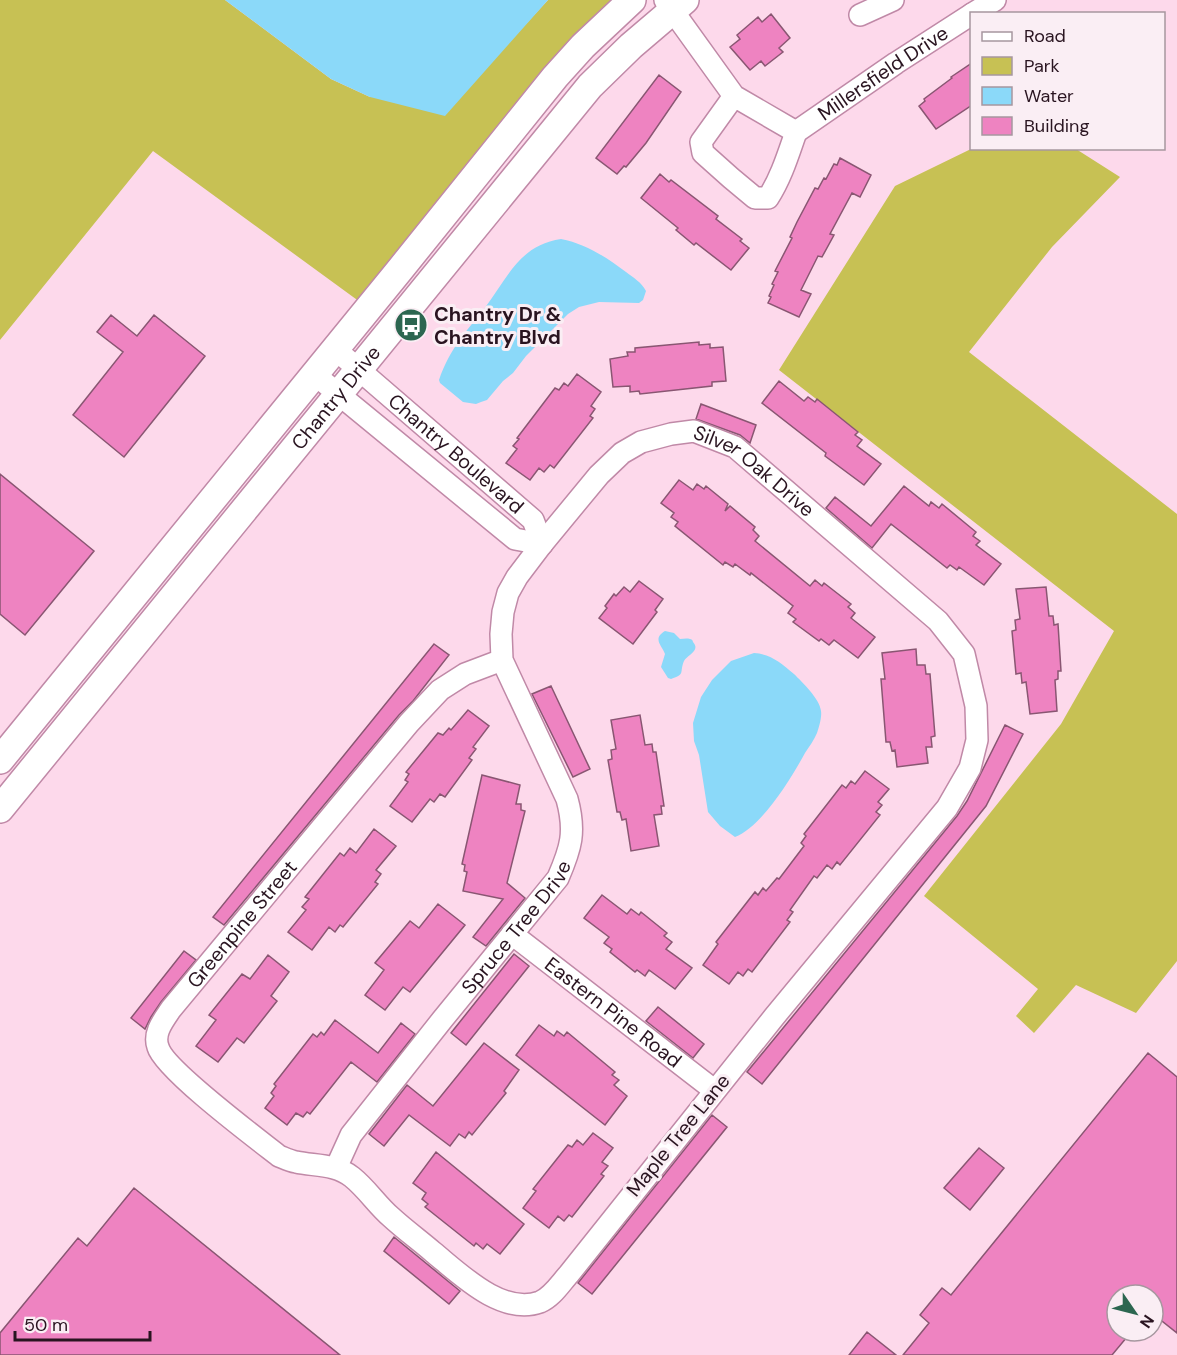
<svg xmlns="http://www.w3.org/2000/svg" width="1177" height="1355" font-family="'DM Sans',sans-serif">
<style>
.green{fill:#c7c154}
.water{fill:#8bd9f9}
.building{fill:#ee83c1;stroke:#895672;stroke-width:1.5}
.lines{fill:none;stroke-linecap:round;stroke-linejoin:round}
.minor-casing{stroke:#c089a7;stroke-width:24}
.tertiary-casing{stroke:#c089a7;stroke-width:30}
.minor{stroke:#fff;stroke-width:21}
.tertiary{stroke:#fff;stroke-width:27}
.labels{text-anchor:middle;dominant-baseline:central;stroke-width:6;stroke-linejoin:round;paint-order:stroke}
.street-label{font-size:20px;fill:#291420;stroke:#faeef4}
.poi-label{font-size:20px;font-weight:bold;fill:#291420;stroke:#faeef4;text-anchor:start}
</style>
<rect width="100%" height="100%" fill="#fdd9eb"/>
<!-- green -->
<path class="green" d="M0 0H225L331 79 370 97 524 26 548 0H617L360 302 153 151 0 340Z
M973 148 1076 149 1120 177 1052 247 969 352 1177 514V961L1136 1013 1076 985 1034 1033 1016 1016 1038 989 924 896 1061 724 1114 631 779 370 895 186Z"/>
<!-- water -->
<path class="water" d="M225 0H548L445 116 370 97 331 79Z
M561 239C586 244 606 257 626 272 634 278 641 282 646 291L643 300 639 303 599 302 579 307 568 314 526 356 513 373 503 381 487 400 481 402 476 404 463 402 440 383 439 380C450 349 464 334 484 309 507 279 519 245 561 239Z
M665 631 674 633 680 639C683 639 686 638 690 639 691 639 693 640 693 642 701 651 687 655 684 661 679 673 686 674 671 679L668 678 661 667 665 654C662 645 652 639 665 631Z
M754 653C771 654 781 663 794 674 802 682 820 699 821 711 822 717 819 727 817 733 814 740 809 747 805 753 792 777 761 828 735 837L720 826 708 812 699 755 694 741 693 723 701 697 712 680 731 661Z"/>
<!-- building -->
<path class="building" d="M771 14 790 38 779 48 783 52 765 66 761 61 750 70 730 47 740 39 737 35 758 17 762 22Z
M972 63V105L936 129 919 106 925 101 924 99 952 78 951 77Z
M659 75 681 92 646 143 626 167 624 166 617 174 596 158Z
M840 158 871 175 860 197 852 193 830 234 834 235 822 257 818 256 801 290 811 294 799 317 768 303 771 297 769 296 774 285 772 284 778 272 775 271 792 238 790 237 797 222 815 188 818 189 824 178 826 179 834 164 837 165Z
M660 174 669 182 671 180 718 216 716 219 742 239 740 241 749 248 731 270 696 243 694 245 676 230 678 228 641 198Z
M111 315 137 336 154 315 205 356 124 457 73 415 123 352 97 332Z
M699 342V345L710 344V348L723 347 726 381 712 382V386L640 394 639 391 630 392V386L613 387 610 359 628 356 627 352H635V348Z
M577 374 601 392 591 406 595 409 590 416 593 418 554 468 550 465 544 472 539 468 530 480 506 463 517 449 513 446 519 439 517 438 555 388 559 390 564 383 568 386Z
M779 381 804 401 808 397 815 402 817 399 858 432 855 435 862 440 857 446 881 464 864 485 825 456 826 453 762 403Z
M701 404 756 425 750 443 740 435 696 419Z
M0 474 94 551 25 635 0 614Z
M679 480 693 490 697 484 704 489 706 486 728 504 725 511 730 506 755 527 753 530 759 536 755 541 810 586 815 580 822 586 824 583 851 604 848 607 855 613 851 618 875 637 858 658 834 640 829 645 821 639 819 641 793 622 796 619 788 613 793 606 751 573 750 575 735 564 733 567 725 562 723 565 675 526 678 522 671 517 674 513 661 503Z
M904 486 929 506 931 502 939 508 942 504 976 532 973 536 980 541 976 545 1001 564 984 585 959 567 957 570 950 565 947 568 891 524 872 548 826 508 835 497 871 526Z
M639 581 663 599 655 610 657 612 633 644 599 618 607 608 605 606 614 594 616 596 624 587 630 592Z
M1046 587 1049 616H1053L1054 625 1058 624 1061 671H1058V679L1055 680 1057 711 1030 714 1026 682 1022 683 1021 673 1016 674 1012 631 1016 630 1015 620 1020 619 1016 589Z
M434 644 449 655 413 701 399 715 224 925 213 917Z
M916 649 917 665H925L926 674H930L935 736 931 737 932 747H926L928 763 897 767 895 750 892 751 890 742H886L881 679H885L882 653Z
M551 686 590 769 573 777 532 694Z
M468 710 489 726 473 747 476 749 469 758 472 760 445 797 440 794 434 802 430 799 412 822 390 806 408 782 405 780 409 774 406 772 438 733 443 735 449 728 451 730Z
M640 715 645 745 652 744 653 752H656L664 806H661L662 814 654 815 659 846 631 851 626 819 622 820 620 812H617L608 760 612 759 611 750 616 749 611 720Z
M1005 725 1023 734 986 806 762 1084 747 1072 957 816 967 801Z
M865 771 889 789 878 802 882 805 876 812 880 815 840 865 837 862 832 869 827 865 817 878 814 876 790 910 793 912 787 920 790 922 752 972 748 969 743 976 738 972 729 984 703 965 718 944 716 942 755 892 758 895 763 888 766 891 777 878 779 879 804 846 801 843 806 836 804 834 842 785 846 788 851 781 855 784Z
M482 775 520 785 516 804H521V810L525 811 507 883 525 898 486 946 473 937 503 899 463 891 467 872 464 871 465 865 462 864Z
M374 829 396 846 376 870 381 874 375 882 378 884 343 927 340 925 335 932 329 927 312 950 288 932 306 910 302 907 309 899 305 897 340 853 344 856 350 848 356 853Z
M602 895 627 914 631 909 639 915 641 912 667 933 664 936 672 942 666 949 692 968 675 989 649 970 645 976 637 970 635 972 610 952 612 949 604 943 609 937 584 918Z
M438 904 465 925 410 992 403 987 385 1010 365 995 384 970 375 963 410 921 419 928Z
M184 951 196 960 161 1002 151 1017 145 1029 131 1018Z
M514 954 529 966 466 1045 451 1033Z
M268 955 289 972 271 996 277 1001 244 1043 237 1038 218 1062 196 1046 216 1020 209 1015 242 974 250 979Z
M658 1007 704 1044 693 1058 646 1021Z
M335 1020 378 1053 401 1023 415 1034 377 1082 351 1062 310 1114 307 1112 303 1117 296 1113 287 1125 265 1108 274 1096 271 1093 276 1086 274 1084 313 1034 317 1037 321 1032 324 1035Z
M539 1025 554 1036 557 1031 564 1036 567 1032 615 1072 612 1075 619 1080 614 1085 627 1096 605 1125 516 1055Z
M484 1043 519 1070 504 1091 506 1093 472 1135 469 1132 465 1138 459 1134 450 1146 409 1115 384 1146 369 1134 407 1085 433 1106Z
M1148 1053 1177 1077V1333L1153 1314V1295H1117V1331H1132L1112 1355H903L929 1323 920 1315 942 1288 951 1295Z
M712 1115 727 1127 592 1294 578 1283Z
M593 1133 613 1148 602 1162 608 1166 601 1174 604 1176 572 1217 569 1215 564 1221 558 1216 549 1228 523 1208 536 1191 533 1189 568 1145 572 1147 577 1140 583 1145Z
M979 1148 1004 1168 970 1210 944 1188Z
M436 1152 524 1224 500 1254 487 1244 483 1249 476 1243 474 1246 425 1207 428 1204 422 1199 426 1193 413 1183Z
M134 1188 340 1355H0V1333L78 1238 87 1246Z
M394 1237 460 1291 449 1304 384 1251Z
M867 1332 896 1355H849Z"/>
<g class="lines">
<!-- minor casing -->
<g class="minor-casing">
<g id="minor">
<path d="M665 0 734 96 796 132C788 155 781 178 768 198H755L731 178 703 153 701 142 734 96"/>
<path d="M972 14 995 0"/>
<path d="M860 15 893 0"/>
<path id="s1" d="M796 132 896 63 972 14"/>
<path id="s2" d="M335 349 533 520 542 544"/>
<path d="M314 374 515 539 542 544"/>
<path id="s3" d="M512 934 714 1090"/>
<path id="s4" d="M336 1168 351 1135 442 1020 558 878C571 848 576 832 567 799L502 660 501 634 503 612 508 593 517 577 542 544 599 475 622 453 641 442 671 434 694 431 735 447 938 621 964 654 976 706 977 740 970 768 947 808 774 1017 569 1274C560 1284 552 1297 540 1302 502 1316 460 1274 433 1252 419 1240 404 1229 391 1217 377 1205 367 1189 352 1177 336 1164 315 1166 296 1162 290 1161 284 1158 279 1156 256 1138 164 1069 158 1047 153 1033 163 1021 171 1009L409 723 440 690 465 674 502 660"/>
</g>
</g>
<!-- tertiary casing -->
<g class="tertiary-casing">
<g id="tertiary">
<path d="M0 760 398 272 555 77 583 46 632 0"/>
<path id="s5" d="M0 809 590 86 631 46 685 0"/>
</g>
</g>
<!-- minor -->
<use href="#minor" class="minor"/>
<!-- tertiary -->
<use href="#tertiary" class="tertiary"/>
</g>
<!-- icons -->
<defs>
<g id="bus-disc" transform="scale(1.725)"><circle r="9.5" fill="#2c6650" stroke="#faeef4"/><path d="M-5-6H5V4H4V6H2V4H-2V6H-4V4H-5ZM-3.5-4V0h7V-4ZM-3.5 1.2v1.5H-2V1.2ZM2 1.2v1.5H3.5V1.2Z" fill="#fff"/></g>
</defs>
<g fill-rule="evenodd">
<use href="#bus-disc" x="411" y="325"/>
</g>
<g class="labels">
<!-- street labels -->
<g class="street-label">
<text stroke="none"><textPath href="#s1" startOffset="105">Millersfield Drive</textPath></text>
<text stroke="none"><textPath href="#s5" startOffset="531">Chantry Drive</textPath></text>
<text stroke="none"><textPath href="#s2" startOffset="160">Chantry Boulevard</textPath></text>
<text stroke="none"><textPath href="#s4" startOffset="999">Silver Oak Drive</textPath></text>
<text stroke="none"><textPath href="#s4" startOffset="2710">Greenpine Street</textPath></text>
<text stroke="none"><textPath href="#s4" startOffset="302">Spruce Tree Drive</textPath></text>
<text stroke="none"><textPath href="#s3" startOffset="128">Eastern Pine Road</textPath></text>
<text transform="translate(678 1135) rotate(-51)">Maple Tree Lane</text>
</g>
<!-- poi labels -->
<g class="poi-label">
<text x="434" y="314">Chantry Dr &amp;<tspan x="434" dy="23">Chantry Blvd</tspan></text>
</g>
</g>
<!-- legend -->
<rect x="970" y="12" width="195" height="138" fill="#faeef4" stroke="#a6979f" stroke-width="1.5"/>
<rect x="982" y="32" width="30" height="9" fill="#ffffff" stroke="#a6979f" stroke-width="1.5"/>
<text x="1024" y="42" font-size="18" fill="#291420">Road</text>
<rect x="982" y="57" width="30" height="18" fill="#c7c154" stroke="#a6979f" stroke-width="1.5"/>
<text x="1024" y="72" font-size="18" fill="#291420">Park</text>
<rect x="982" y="87" width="30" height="18" fill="#8bd9f9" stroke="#a6979f" stroke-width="1.5"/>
<text x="1024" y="102" font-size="18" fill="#291420">Water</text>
<rect x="982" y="117" width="30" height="18" fill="#ee83c1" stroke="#a6979f" stroke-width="1.5"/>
<text x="1024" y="132" font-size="18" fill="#291420">Building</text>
<!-- north arrow -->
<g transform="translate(1135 1313) rotate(125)"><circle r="28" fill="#faeef4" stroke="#a6979f" stroke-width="1.5"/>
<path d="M0-4.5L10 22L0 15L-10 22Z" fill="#2c6650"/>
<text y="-9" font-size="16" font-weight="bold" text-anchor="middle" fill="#291420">N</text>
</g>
<!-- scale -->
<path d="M15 1331v9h135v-9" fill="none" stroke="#291420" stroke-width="3"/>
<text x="24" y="1331" font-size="18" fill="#291420" stroke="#faeef4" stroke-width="4.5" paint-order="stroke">50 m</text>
</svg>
